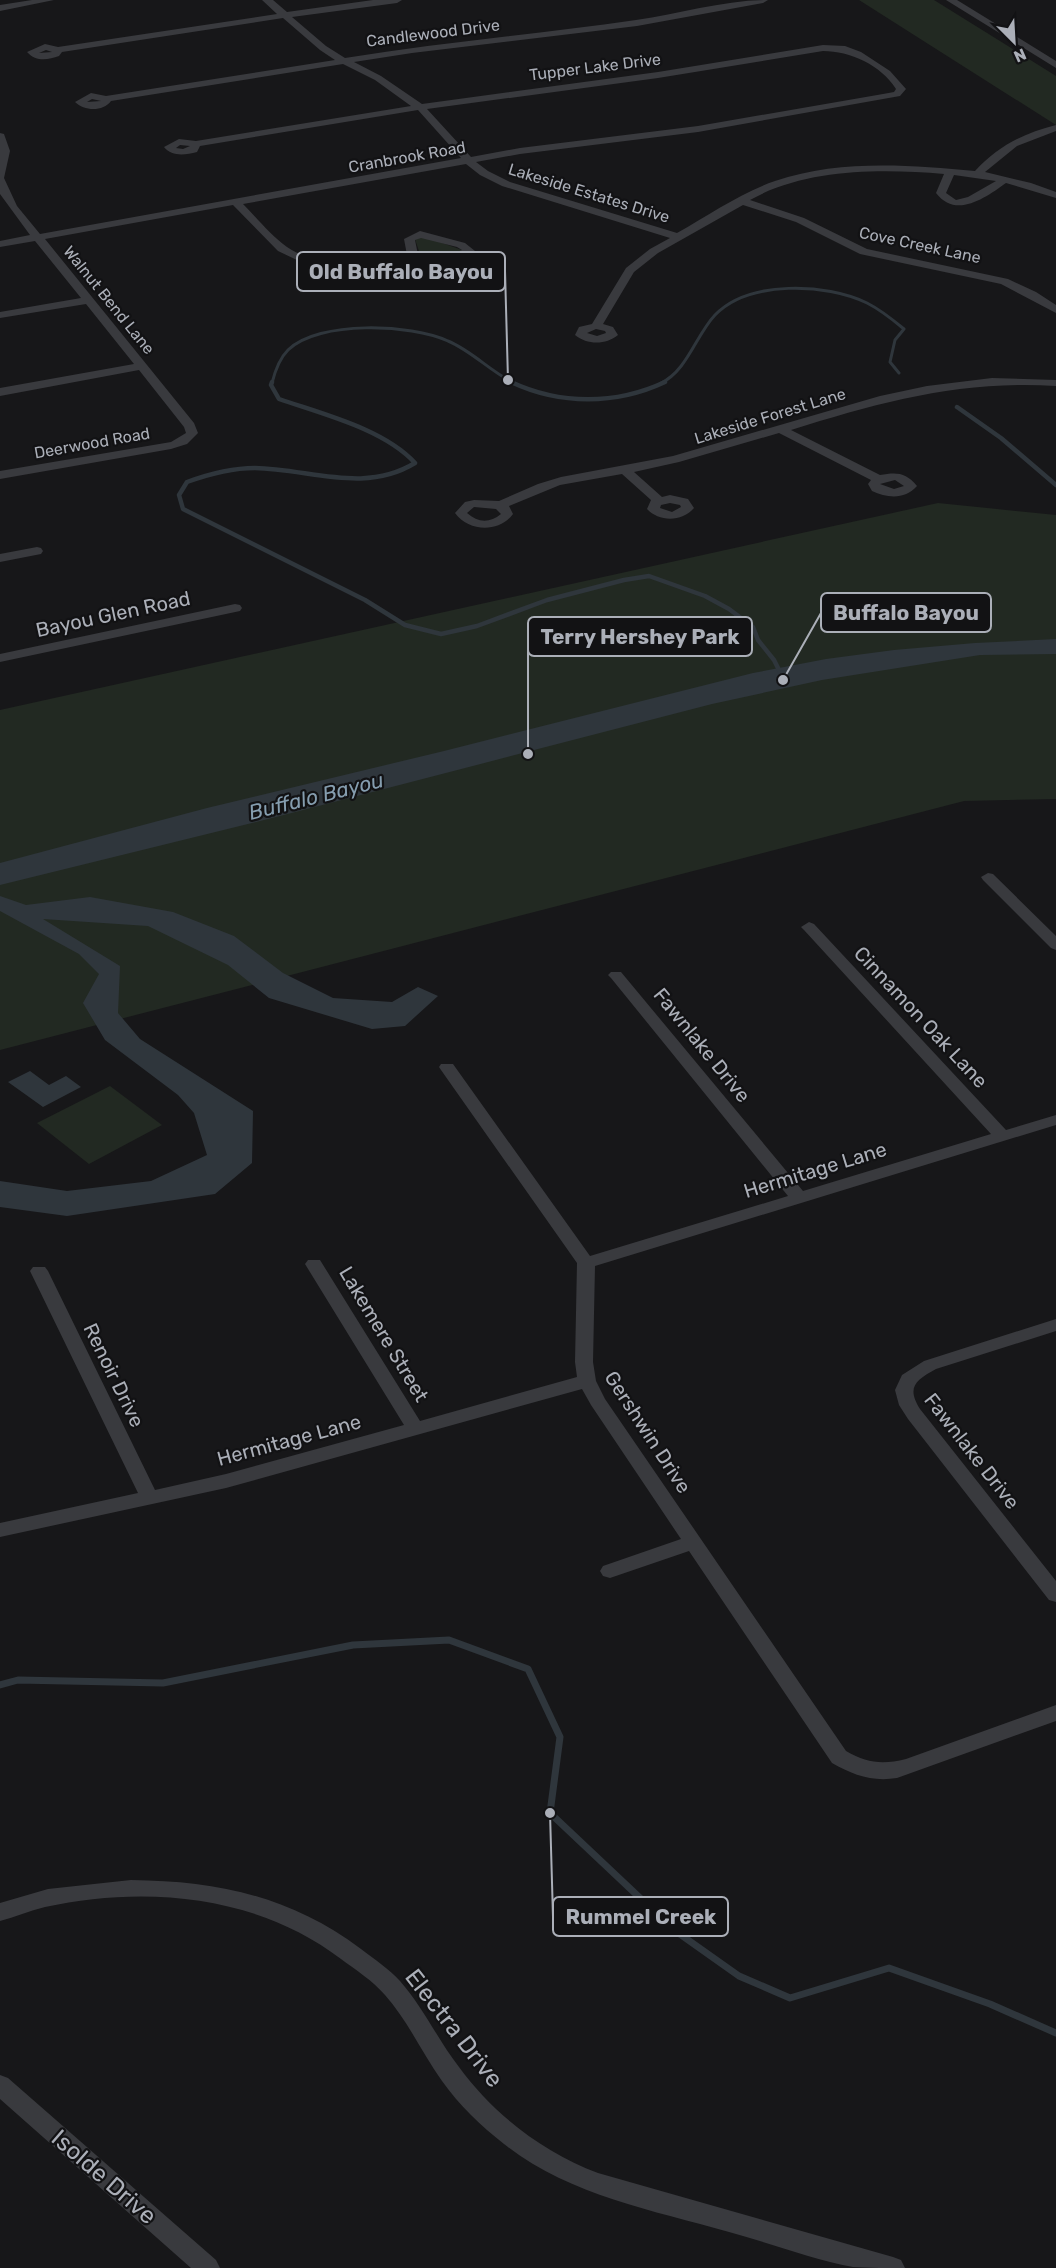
<svg xmlns="http://www.w3.org/2000/svg" width="1056" height="2268" font-family="Rubik,sans-serif">
<style>
.green{fill:#222922}
.water{fill:#2f363c}
.lines{fill:none;stroke-linecap:round;stroke-linejoin:round}
.stream-far2{stroke:#2f363c;stroke-width:3}
.stream-far1{stroke:#2f363c;stroke-width:4.5}
.stream{stroke:#2f363c;stroke-width:7}
.street{fill:#393a3e;fill-rule:evenodd}
.labels{text-anchor:middle;dominant-baseline:central;stroke-width:4.5;stroke-linejoin:round;paint-order:stroke}
.far-street-label{font-size:16px;fill:#abafb8;stroke:#121214}
.street-label{font-size:20px;fill:#abafb8;stroke:#121214}
.water-label{font-size:21px;font-style:italic;fill:#859daf;stroke:#121214}
.near-street-label{font-size:24px;fill:#abafb8;stroke:#121214}
.leader{fill:none;stroke:#abafb8;stroke-width:2}
.callout-dot{fill:#abafb8;stroke:#121214;stroke-width:2}
.callout{fill:#121214;stroke:#abafb8;stroke-width:2}
.callout-label{font-size:21px;text-anchor:middle;font-weight:bold;fill:#abafb8}
</style>
<rect width="100%" height="100%" fill="#171719"/>
<!-- green -->
<path class="green" d="M859 0H934L1056 76V125Z
M419 238H428L462 250 458 253 427 255 419 251 415 239Z
M938 503 1056 515V799L964 801 0 1050V710Z
M110 1086 162 1125 89 1164 37 1123Z"/>
<!-- water -->
<path class="water" d="M1056 639V654L980 655 822 680 712 704 276 817 0 885V863L207 808 444 751 753 673 826 659 894 650 975 643Z
M0 896 26 905 90 897 173 912 234 936 283 973 333 998 392 1002 418 987 438 996 405 1026 372 1029 269 998 228 965 148 926 43 919 120 966 118 1013 140 1039 253 1111 252 1163 215 1194 67 1216 0 1207V1181L67 1191 151 1181 207 1155 194 1113 178 1095 105 1040 83 1003 99 974 79 954 0 911Z
M30 1071 49 1085 66 1076 81 1087 43 1107 8 1082Z"/>
<g class="lines">
<!-- stream-far2 -->
<path class="stream-far2" d="M272 383C275 371 279 359 288 350 319 320 411 324 448 341 472 351 491 372 514 383
M661 383C687 371 696 335 715 315 749 280 826 283 867 303 881 310 892 319 904 329L895 340 890 362 899 373"/>
<!-- stream-far1 -->
<path class="stream-far1" d="M272 382 271 385 279 399C322 414 384 429 415 463 364 494 310 469 255 468 232 468 209 474 187 482L179 495 183 509 365 600 405 625 441 634 477 626 547 600 624 580 649 576 705 596 729 609 753 627 758 640 774 660 780 672
M511 382C560 405 616 405 665 382
M957 407 1001 438 1056 485"/>
<!-- stream -->
<path class="stream" d="M0 1685 18 1680 163 1683 353 1645 449 1640 528 1669 560 1737 550 1813 674 1930 739 1976 790 1998 889 1968 990 2004 1056 2033"/>
<!-- street -->
<path class="street" d="M32 0H54L0 11V5Z
M262 0H273L287 12 373 0H402L397 3 292 17 326 46 345 58C442 42 539 34 636 20 680 14 723 0 768 0L763 3 637 26 412 53 354 62 381 76 422 104 658 72 823 45 845 46 861 52 890 71 906 89 900 96 698 132 520 154 476 162 488 171 510 182 677 233C709 215 740 193 775 181 839 159 910 165 975 171 998 146 1024 133 1056 125V131L1017 146 985 172 1031 183 1056 192V198L1006 183C985 198 956 219 936 193L944 174C882 169 807 168 750 200L804 218 867 249 1008 279 1036 292 1056 305V313L1001 284 860 254 796 222 743 205 658 253 634 272 603 324 613 327 618 335C606 345 587 345 575 335L579 327 592 324 626 268 650 249 670 238 502 186 480 175 466 164 243 204C257 218 270 235 287 247 320 270 370 258 407 255L404 239 420 231 465 243 475 251 455 259 350 266 318 265 299 261 278 251 233 205 45 239 194 423 198 433 187 444 171 449 0 479V471L171 442 186 433 184 427 139 370 0 396V388L134 364 86 304 0 318V312L81 298 35 241 0 247V241L30 235 0 194V133L4 134 10 151 4 178 17 206 40 234 461 158 418 110 200 146 197 152C185 155 172 157 164 147L179 139 196 141 411 106 375 80 343 64 111 101C103 112 84 111 75 102L91 93 106 96 335 60 320 50 283 18 62 52 59 56C48 60 36 62 27 52L45 44 58 47 277 14ZM46 50 52 52 39 53ZM823 51C850 51 881 65 896 89L894 92 883 94 698 126 520 148 471 157 427 109 658 78ZM92 99 101 101 87 102ZM180 145 190 146 183 149 176 148ZM954 175 996 181 968 197 956 200 946 193ZM421 238 457 247 462 250 454 253 418 255 415 240ZM596 329 605 331 606 333 597 336 587 333Z
M946 0H957L1056 61V68Z
M992 378 1056 380V386C960 380 881 402 791 430L880 475C896 472 906 472 917 486 905 500 887 498 872 491L868 484 871 480 779 433 679 462 634 472 662 497 670 495 688 499 694 508C682 522 659 522 647 509L651 500 622 474 560 485 509 506 513 514C499 533 469 532 455 513L465 502 474 500 499 501 538 484 561 477 673 456 880 396 927 386ZM895 480 904 486 894 489 880 484ZM670 503 680 505 681 507 672 512 660 508 661 505ZM474 507 496 509 501 514C490 523 478 523 467 513Z
M37 547 41 548 43 551 41 554 0 562V554Z
M235 604 240 605 242 608 240 611 0 662V654Z
M988 873 993 874 1056 936V950L1051 948 983 880 981 877Z
M809 922 814 924 1006 1130 1056 1115V1125L595 1266 593 1362 596 1381 605 1399 846 1751C867 1763 882 1765 906 1759L1056 1705V1721L897 1778C872 1782 853 1775 832 1763L689 1551 610 1578 603 1576 600 1571 603 1566 681 1539 591 1405 582 1389 226 1488 0 1537V1523L138 1493 30 1271 33 1267H45L48 1271 155 1490 226 1474 404 1425 305 1264 308 1260H320L420 1421 577 1377 575 1362 577 1263 441 1070 439 1067 441 1064H453L590 1256 788 1196 611 978 608 975 611 972H621L803 1191 991 1134 804 930 801 927Z
M1056 1319V1331L936 1369C916 1380 906 1387 920 1409L1056 1581V1602L1049 1600 908 1419 899 1405 895 1390 902 1375 924 1361Z
M131 1880C218 1881 290 1896 361 1949 374 1959 389 1969 400 1981 423 2007 438 2040 459 2067 494 2115 543 2152 598 2173L893 2257 901 2260 905 2268C888 2268 869 2268 853 2267 811 2259 770 2243 729 2232 651 2210 568 2195 504 2144 481 2126 459 2105 442 2081 422 2053 408 2021 385 1995 373 1981 356 1970 341 1959 257 1895 146 1885 45 1907 29 1911 15 1917 0 1921V1903L48 1889Z
M0 2075 8 2078 216 2260 220 2268H191L0 2099Z"/>
</g>
<g class="labels">
<!-- far-street labels -->
<g class="far-street-label">
<text transform="translate(433 33) rotate(-7)">Candlewood Drive</text>
<text transform="translate(595 67) rotate(-7)">Tupper Lake Drive</text>
<text transform="translate(407 157) rotate(-10)">Cranbrook Road</text>
<text transform="translate(589 193) rotate(17)">Lakeside Estates Drive</text>
<text transform="translate(920 245) rotate(12)">Cove Creek Lane</text>
<text transform="translate(109 300) rotate(51)">Walnut Bend Lane</text>
<text transform="translate(770 416) rotate(-17)">Lakeside Forest Lane</text>
<text transform="translate(92 443) rotate(-10)">Deerwood Road</text>
</g>
<!-- street labels -->
<g class="street-label">
<text transform="translate(113 614) rotate(-12)">Bayou Glen Road</text>
<text transform="translate(921 1017) rotate(47)">Cinnamon Oak Lane</text>
<text transform="translate(702 1045) rotate(51)">Fawnlake Drive</text>
<text transform="translate(815 1170) rotate(-17)">Hermitage Lane</text>
<text transform="translate(384 1334) rotate(59)">Lakemere Street</text>
<text transform="translate(114 1375) rotate(64)">Renoir Drive</text>
<text transform="translate(648 1432) rotate(57)">Gershwin Drive</text>
<text transform="translate(289 1440) rotate(-15)">Hermitage Lane</text>
<text transform="translate(972 1451) rotate(52)">Fawnlake Drive</text>
</g>
<!-- water labels -->
<g class="water-label">
<text transform="translate(316 796) rotate(-14)">Buffalo Bayou</text>
</g>
<!-- near-street labels -->
<g class="near-street-label">
<text transform="translate(454 2028) rotate(52)">Electra Drive</text>
<text transform="translate(104 2177) rotate(41)">Isolde Drive</text>
</g>
</g>
<!-- callouts -->
<path class="leader" d="M508 380L505 271M783 680L821 613M528 754L528 637M550 1813L553 1917"/>
<g class="callout-dot">
<circle cx="508" cy="380" r="6"/>
<circle cx="783" cy="680" r="6"/>
<circle cx="528" cy="754" r="6"/>
<circle cx="550" cy="1813" r="6"/>
</g>
<g class="callout">
<rect x="297" y="252" width="208" height="39" rx="6"/>
<rect x="821" y="593" width="170" height="39" rx="6"/>
<rect x="528" y="617" width="224" height="39" rx="6"/>
<rect x="553" y="1897" width="175" height="39" rx="6"/>
</g>
<g class="callout-label">
<text x="401" y="279">Old Buffalo Bayou</text>
<text x="906" y="620">Buffalo Bayou</text>
<text x="640" y="644">Terry Hershey Park</text>
<text x="641" y="1924">Rummel Creek</text>
</g>
<!-- north arrow -->
<g transform="translate(1014 42) rotate(156)" stroke="#121214" stroke-width="4.5" paint-order="stroke">
<path d="M0-4.5L10 22L0 15L-10 22Z" fill="#abafb8"/>
<text y="-9" font-size="16" font-weight="bold" text-anchor="middle" fill="#abafb8">N</text>
</g>
</svg>
